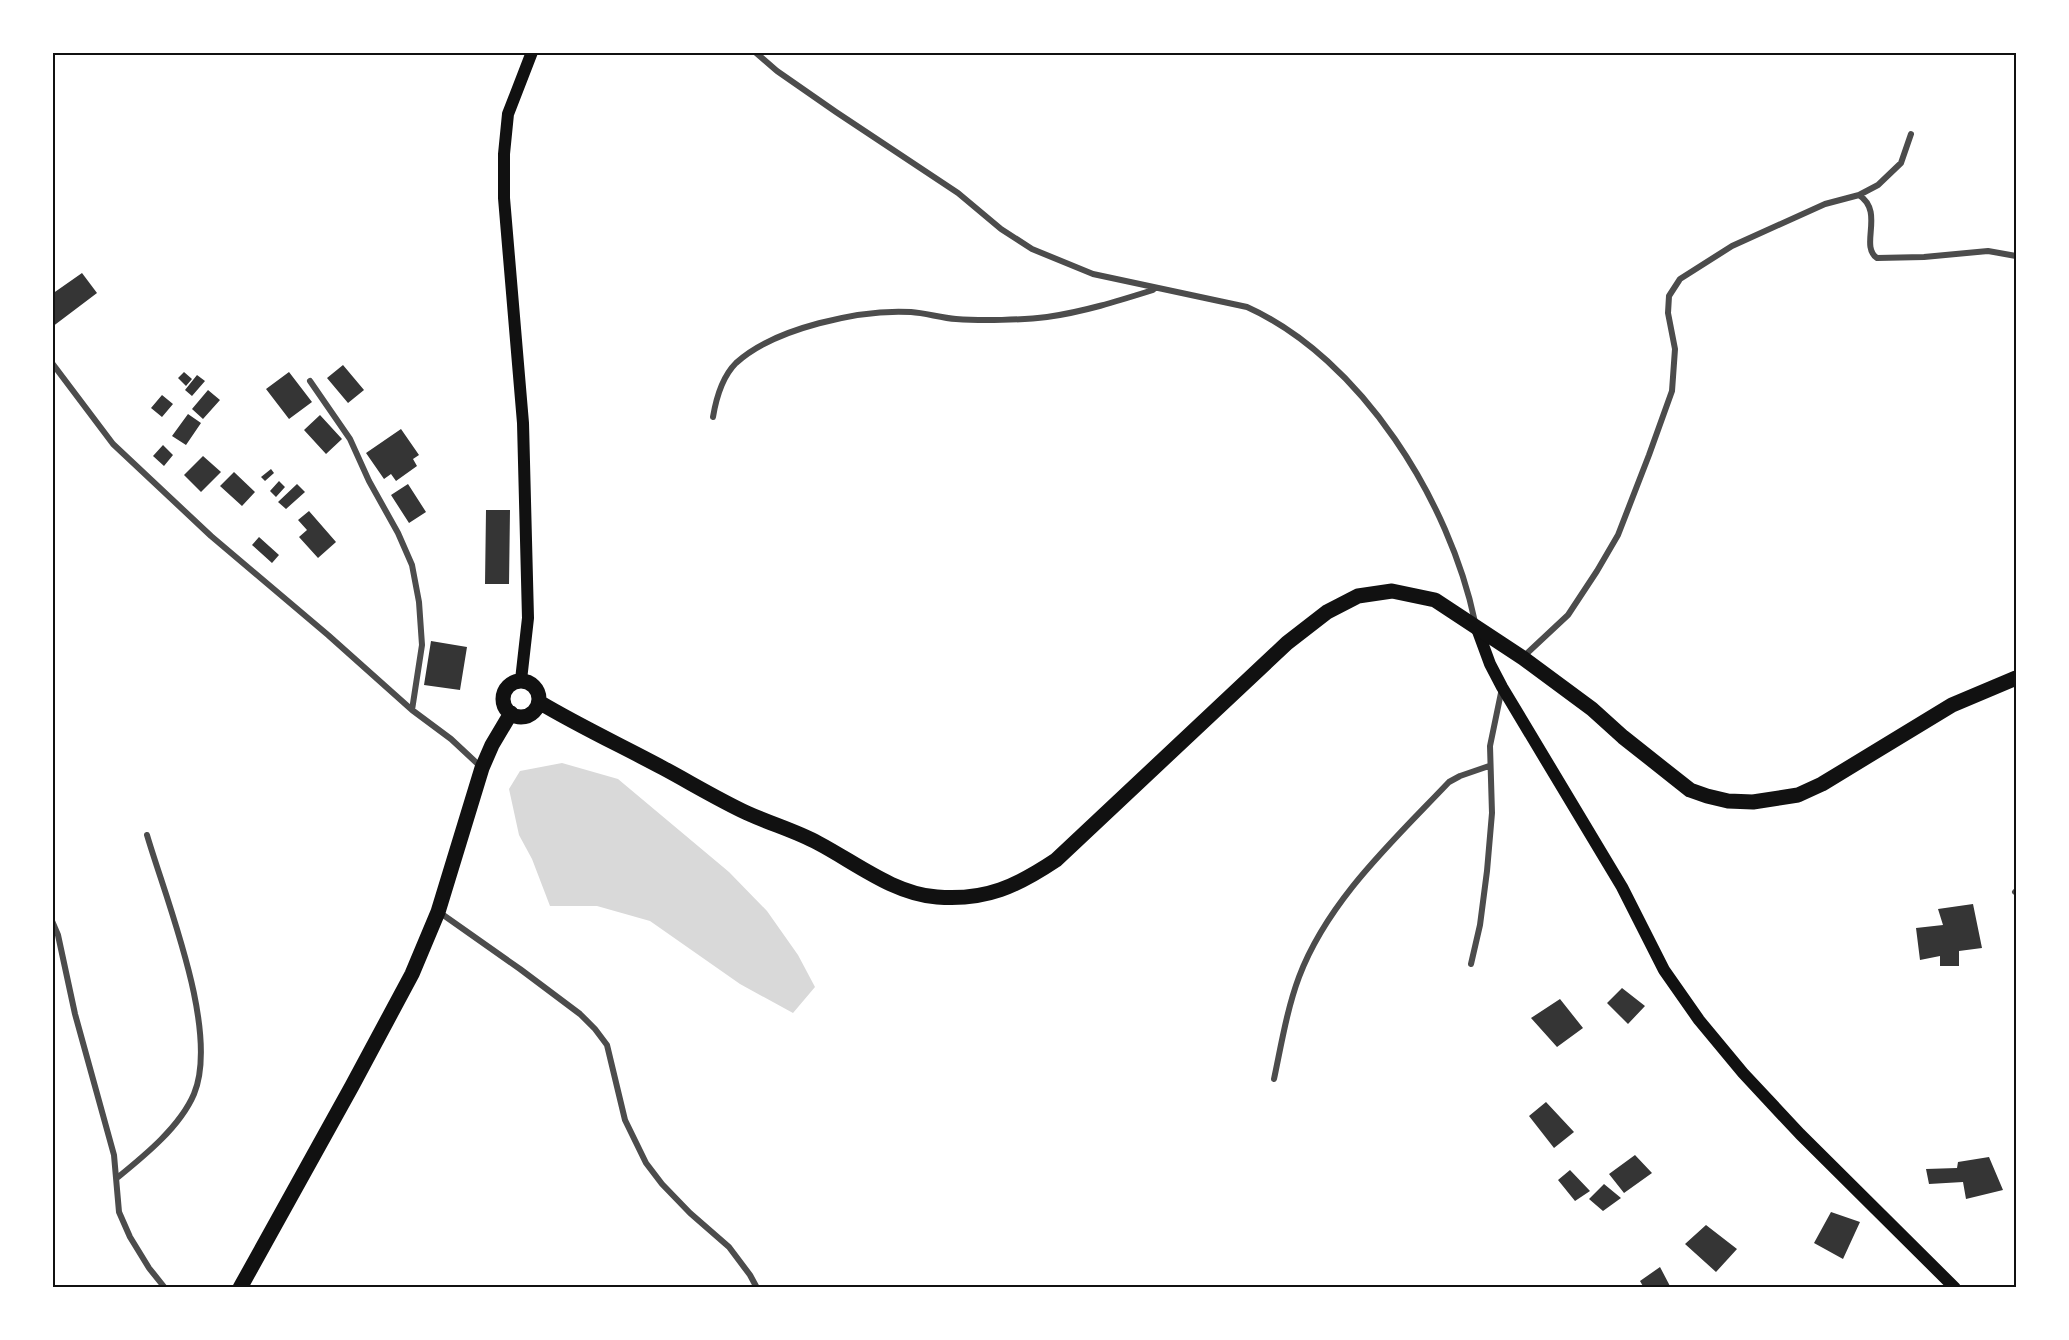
<svg xmlns="http://www.w3.org/2000/svg" width="2069" height="1340" font-family="'Sofia Sans Condensed',sans-serif">
<style>
.water{fill:#d9d9d9}
.building{fill:#353535}
.lines{fill:none;stroke-linecap:round;stroke-linejoin:round}
.minor{stroke:#4c4c4c;stroke-width:6}
.secondary{stroke:#111;stroke-width:12}
.trunk{stroke:#111;stroke-width:15}
.neatline{fill:none;stroke:#111;stroke-width:2}
</style>
<rect width="100%" height="100%" fill="#fff"/>
<!-- water -->
<path class="water" d="M562 763 618 779 729 872 767 911 798 955 815 987 793 1013 740 984 650 921 597 906H550L532 859 519 835 509 789 520 771Z"/>
<!-- building -->
<path class="building" d="M82 273 97 293 52 327V294Z
M343 365 364 390 348 403 327 378Z
M184 372 192 379 186 386 178 378Z
M289 372 312 402 289 419 266 389Z
M197 375 205 381 192 396 185 390Z
M208 390 220 400 203 419 192 409Z
M162 395 173 404 162 417 151 408Z
M188 414 201 423 186 445 172 436Z
M320 415 342 439 326 454 304 430Z
M401 429 419 455 413 459 417 466 396 481 391 474 384 479 366 453Z
M163 445 173 455 164 466 153 456Z
M203 456 221 472 201 492 184 475Z
M271 469 274 473 265 481 261 477Z
M234 472 255 492 242 506 220 486Z
M279 481 285 487 276 497 270 491Z
M297 484 305 492 286 509 278 502Z
M408 484 426 512 409 523 391 495Z
M486 510H510L509 584H485Z
M309 511 336 542 318 558 299 537 307 530 298 520Z
M259 537 279 555 272 563 252 545Z
M431 641 467 647 460 690 424 685Z
M1973 904 1982 948 1959 951V966H1940V956L1920 960 1916 928 1943 925 1938 909Z
M1622 988 1645 1006 1628 1024 1607 1003Z
M1560 999 1583 1028 1557 1047 1531 1018Z
M1546 1102 1574 1132 1554 1148 1529 1116Z
M1635 1155 1652 1173 1624 1193 1609 1174Z
M1989 1157 2003 1190 1966 1199 1963 1182 1929 1184 1926 1169 1957 1168 1958 1162Z
M1570 1170 1590 1191 1575 1201 1558 1180Z
M1604 1184 1621 1198 1603 1211 1589 1199Z
M1831 1212 1860 1222 1843 1259 1814 1243Z
M1706 1225 1737 1249 1716 1272 1685 1244Z
M1660 1267 1671 1288H1644L1640 1281Z"/>
<g class="lines">
<!-- minor -->
<path class="minor" d="M755 52 777 71 836 112 958 193 1001 229 1032 249 1093 274 1247 307C1362 359 1450 502 1475 622
M1859 195 1878 185 1901 163 1911 134
M52 363 113 444 211 536 328 635 412 710 451 739 481 767
M310 381 350 439 369 481 398 533 412 565 419 602 422 645 412 710
M713 417C716 399 722 377 736 363 774 328 861 309 911 312 926 313 941 318 956 319 981 321 1023 320 1047 317 1083 312 1118 301 1153 290
M1523 657 1568 615 1597 571 1618 535 1649 455 1672 391 1675 349 1668 313 1669 296 1680 279 1732 246 1825 204 1859 195C1885 212 1859 246 1877 258L1924 257 1988 251 2016 256
M2015 892 2016 891
M439 912 520 969 580 1014 595 1029 607 1045 625 1120 646 1163 662 1184 690 1213 729 1247 750 1275 757 1288
M52 921 58 935 75 1014 114 1155 119 1212 130 1237 149 1268 165 1288
M1471 964 1480 925 1487 871 1492 813 1490 746 1502 688
M1274 1079C1281 1046 1287 1009 1299 977 1328 900 1394 840 1449 782L1460 776 1489 766
M117 1178C144 1156 180 1127 194 1094 220 1031 166 900 147 835"/>
<!-- secondary -->
<path class="secondary" d="M1476 626 1490 664 1502 687 1622 887 1664 970 1699 1020 1743 1073 1800 1134 1955 1288
M521 680 528 618 523 423 504 198V154L508 114 532 52"/>
<!-- trunk -->
<path class="trunk" d="M503 699a18 18 0 1 1 36 0a18 18 0 1 1-36 0Z
M539 702C579 726 622 746 663 768 691 783 719 800 747 813 771 824 796 831 818 843 856 863 894 894 937 897 986 901 1017 886 1056 860L1287 643 1327 612 1358 596 1392 591 1435 600 1523 658 1592 709 1623 737 1690 790 1707 796 1728 801 1753 802 1798 795 1822 784 1952 705 2016 678
M240 1288 352 1086 412 974 438 912 482 768 492 745 511 713"/>
</g>
<!-- border -->
<rect width="2069" height="1340" fill="none" stroke="#ffffff" stroke-width="108"/>
<rect x="54" y="54" width="1961" height="1232" class="neatline"/>
</svg>
